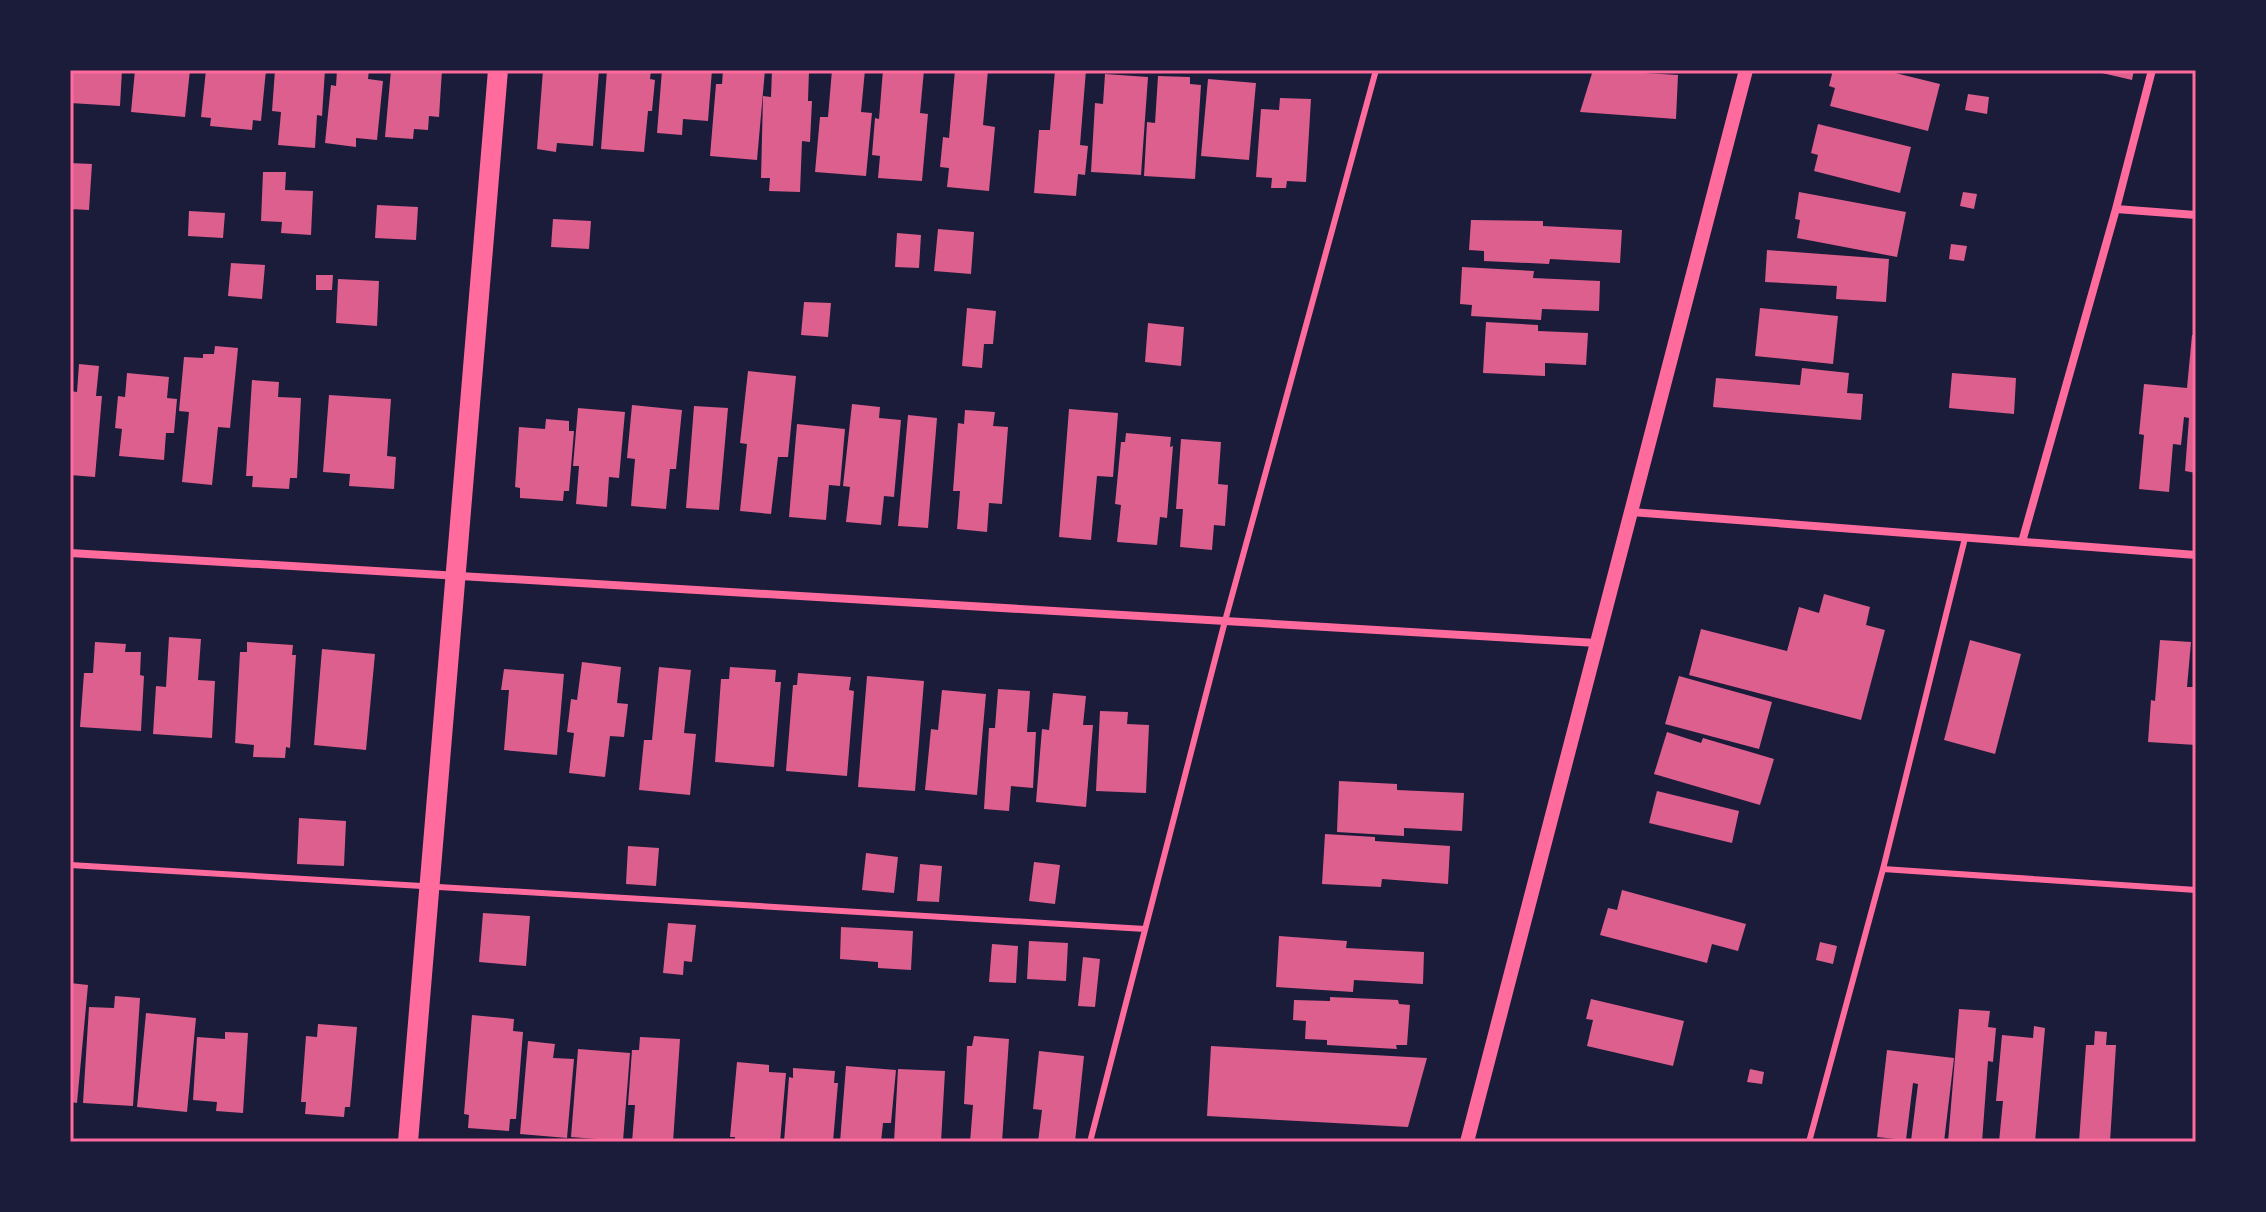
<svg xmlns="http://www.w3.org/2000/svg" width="2266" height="1212" font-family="'DejaVu Sans',sans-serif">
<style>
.building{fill:#dd5f8e}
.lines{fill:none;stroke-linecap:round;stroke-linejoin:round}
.service{stroke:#ff6b9d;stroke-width:6}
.minor{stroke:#ff6b9d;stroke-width:8}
.tertiary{stroke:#ff6b9d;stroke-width:14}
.primary{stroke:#ff6b9d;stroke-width:20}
.neatline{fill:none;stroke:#ff6b9d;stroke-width:3}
</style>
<rect width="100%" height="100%" fill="#1b1b3a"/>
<!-- building -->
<path class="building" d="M70 70H122L120 106 70 103Z
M135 70H190L185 117 131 112Z
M206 70H266L261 121 253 120 252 130 210 126 211 118 201 117Z
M275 70H325L322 116 317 115 315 148 278 145 281 112 272 111Z
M337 70H369L368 79 383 81 377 140 356 138V147L325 143 331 85 336 86Z
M391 70H442L439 117 429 116 428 130 414 129 413 139 385 137Z
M543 70H599L593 146 557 143 556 152 537 149Z
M607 70H651L650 79 655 80 652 111H648L644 152 601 149Z
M662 70H712L708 121 683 119 682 135 657 133Z
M723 70H765L757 160 710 156 716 84H722Z
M772 70H809L808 101H812L810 142 802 141 800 192 769 191 770 178H761L763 96 771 97Z
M832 70H865L861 112 872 113 866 176 815 172 820 117H828Z
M883 70H924L920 113 928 114 922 181 878 178 880 156 872 155 875 118 879 119Z
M955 70H988L983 125 995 127 989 191 947 187 949 168 940 167 943 137 949 138Z
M1055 70H1086L1080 145 1088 146 1085 175 1078 174 1076 196 1034 193 1039 130H1050Z
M1593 70 1678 75 1676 119 1580 112Z
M1833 70H1883L1940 84 1928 131 1830 106 1835 88 1829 86Z
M2103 70H2134L2132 80 2102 73Z
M1105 74 1148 77 1141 175 1091 172 1095 103 1103 104Z
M1158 76 1190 77V84L1201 85 1195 179 1144 176 1147 122 1155 123Z
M1208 79 1256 83 1249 160 1201 156Z
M1968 94 1989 97 1987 114 1965 110Z
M1280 98 1311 99 1306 182 1287 181 1286 188H1271L1272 178 1256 177 1261 109 1279 110Z
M1818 124 1911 147 1900 193 1814 171 1818 155 1811 153Z
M70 163 92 164 89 210 70 209Z
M263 172H286L285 190 313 191 311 235 281 233 282 222 261 221Z
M1799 192 1906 212 1897 257 1797 238 1800 220 1795 219Z
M1963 192 1977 194 1974 209 1960 206Z
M377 205 418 207 416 240 375 238Z
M189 211 225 213 223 238 188 236Z
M553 219 591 221 589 249 551 247Z
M1471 220 1543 221V226L1622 230 1620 263 1550 259 1549 264 1484 261V251L1469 250Z
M938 229 974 232 971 274 934 271Z
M897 233 921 235 919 268 895 267Z
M1951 244 1967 246 1964 261 1949 259Z
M1767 250 1889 259 1886 302 1836 299 1837 286 1765 282Z
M231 263 265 265 262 299 228 296Z
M1462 267 1534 271 1533 278 1600 281 1599 311 1542 309 1541 320 1471 316 1472 305 1460 304Z
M316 275H333L332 290H316Z
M338 279 379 281 377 326 336 323Z
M804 302 831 303 828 337 801 335Z
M967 308 996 311 993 344H984L982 368 962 366Z
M1760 308 1838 316 1833 364 1755 356Z
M1486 322 1538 325V331L1588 333 1586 365 1545 363V376L1483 373Z
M1148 323 1184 327 1181 366 1145 362Z
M2192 335H2196V473L2185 471 2189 418 2184 417 2181 445 2173 444 2169 492 2139 489 2144 435 2139 434 2144 384 2187 388Z
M215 346 238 348 230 428 218 427 212 485 182 482 189 412 179 411 184 357 203 358V354H214Z
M79 364 99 366 96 396H102L95 477 70 475V391L77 392Z
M1802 368 1849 373 1847 393 1863 394 1861 420 1713 407 1716 378 1800 385Z
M748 371 796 376 788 457H778L771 514 740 511 747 444 740 443Z
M127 373 169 377 167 398 177 399 174 433H166L164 460 119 456 122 429 115 428 118 396 125 397Z
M1952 373 2016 378 2014 414 1949 408Z
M252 380 279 382 278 397 301 398 297 478H290L289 489 252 487 253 476H246Z
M329 395 391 399 387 456 396 457 394 489 349 486 350 474 323 472Z
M852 404 880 407 879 418 901 420 894 497 884 496 881 525 846 522 850 487 843 486Z
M632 405 682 410 676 469H670L666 509 631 506 635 459 627 458Z
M694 406 728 408 719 510 686 508Z
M578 408 625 412 619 478 609 477 607 507 576 504 579 466H573Z
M1069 409 1118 413 1113 477 1097 476 1091 540 1059 537Z
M965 410 995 412 993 426 1008 427 1002 504 989 503 987 532 957 529 960 491H953L958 423 964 424Z
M908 415 937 418 928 528 898 526Z
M546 419 569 421V431H574L569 491H564L563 501 520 498V488L515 487 519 427 545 429Z
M797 424 845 429 840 486 829 485 826 520 789 517Z
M1126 433 1171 437 1170 447 1173 446 1167 518 1160 517 1157 545 1117 542 1121 505 1115 504 1121 442H1125Z
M1181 439 1221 442 1218 484 1228 485 1225 526 1214 525 1212 550 1180 547 1183 509H1176Z
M1824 594 1870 607 1866 625 1885 630 1861 720 1689 675 1701 629 1787 651 1799 607 1819 613Z
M169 637 201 639 198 680 215 681 212 738 153 734 156 686 166 687Z
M1970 640 2021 654 1995 754 1944 740Z
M2160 640 2191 642 2187 687H2196V745L2148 742 2151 700 2155 701Z
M95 642 126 644 125 652H141L140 675 144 676 141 731 80 727 84 673H93Z
M247 642 293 645 292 655H296L290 748 286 747 285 758 253 757 254 745 235 743 240 652H247Z
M322 649 375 654 366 750 314 745Z
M582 662 621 667 617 703 628 704 624 737 610 736 605 777 569 773 574 733 567 732 571 699 577 700Z
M659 667 691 670 684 733 696 734 690 795 639 790 644 740H652Z
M730 667 776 670 775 682H781L774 767 715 762 721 679H729Z
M504 669 564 674 557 755 504 750 509 690H501Z
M798 673 851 677 849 690 854 691 847 776 786 771 793 685H797Z
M867 676 924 681 915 791 858 787Z
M1679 676 1772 702 1759 749 1665 724Z
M998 689 1030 691 1027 732H1036L1033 788 1011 786 1009 811 984 809 989 728H995Z
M942 690 986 694 977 795 925 790 931 729 938 730Z
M1053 693 1086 696 1083 725H1093L1086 807 1036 802 1042 729 1049 730Z
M1100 711 1128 712 1127 724 1149 725 1146 793 1096 791Z
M1667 732 1701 743 1703 738 1774 759 1760 805 1654 774Z
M1339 781 1397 784V790L1464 793 1462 831 1404 828V836L1337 832Z
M1657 791 1739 811 1732 843 1649 823Z
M299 818 346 821 344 866 297 864Z
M1325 834 1375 837V841L1450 846 1448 884 1382 879 1381 887 1322 884Z
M628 846 659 848 656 886 626 884Z
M866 853 898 857 894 893 862 890Z
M1034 862 1060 865 1055 904 1029 901Z
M920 864 942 866 939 902 917 901Z
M1622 890 1746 924 1738 951 1712 944 1707 963 1600 935 1608 908 1617 910Z
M483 913 530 916 526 966 479 962Z
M668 923 696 925 692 962 684 961 683 975 663 973Z
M841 927 913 931 911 970 878 968V962L840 959Z
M1279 936 1347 941 1346 948 1424 952 1423 984 1354 980 1353 992 1276 987Z
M1029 941 1068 943 1066 981 1027 979Z
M1820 942 1837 946 1833 964 1816 960Z
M992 944 1018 946 1016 983 989 982Z
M1083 957 1100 959 1095 1007 1078 1006Z
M70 983 88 985 77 1103 70 1102Z
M115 996 140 998 133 1106 83 1103 89 1007 114 1008Z
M1330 997 1398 1000 1399 1004 1410 1005 1407 1045H1396L1397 1049 1327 1045V1040L1305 1039 1306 1021 1293 1020 1294 1000 1330 1001Z
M1591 999 1684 1021 1673 1066 1587 1046 1593 1020 1586 1019Z
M1959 1009 1990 1011 1988 1027 1996 1028 1993 1062 1988 1061 1982 1142H1948Z
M146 1013 196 1018 187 1112 137 1107Z
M472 1015 514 1019 513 1031 523 1032 516 1119H510L509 1131 468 1128 469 1115 464 1114Z
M318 1024 357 1027 350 1107H345L344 1117 305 1114 306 1102H301L306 1036 317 1037Z
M2034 1026 2045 1028 2035 1142H1999L2003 1101H1996L2002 1035 2033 1038Z
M2095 1031 2107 1032 2106 1045H2116L2110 1142H2079L2086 1045H2094Z
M225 1032 248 1033 243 1113 216 1111 217 1102 193 1100 197 1037 225 1039Z
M974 1036 1009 1039 1002 1142H970L973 1105 964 1104 967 1046H972Z
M640 1037 680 1039 673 1142H632L635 1105H628L632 1050H639Z
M528 1041 555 1044 553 1058 574 1059 567 1138 520 1134Z
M1211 1046 1427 1058 1408 1127 1207 1116Z
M578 1049 630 1053 623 1141 571 1137Z
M1887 1050 1954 1058 1944 1142 1911 1141 1918 1084 1913 1083 1906 1140 1877 1137Z
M1039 1051 1084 1056 1075 1142H1038L1042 1110 1033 1109Z
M737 1062 769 1065V1072L786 1073 780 1142H735V1137H730Z
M846 1066 896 1070 891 1123H883L881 1142H840Z
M793 1068 835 1071 834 1083H838L833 1142H784L789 1077 793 1078Z
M898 1069 945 1071 941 1142H894Z
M1750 1069 1764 1072 1762 1084 1747 1082Z"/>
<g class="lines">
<!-- service -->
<path class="service" d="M70 865 1145 929
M1883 869 2196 890
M1090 1142 1225 621 1376 70
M1809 1142 1883 869 1965 538"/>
<!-- minor -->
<path class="minor" d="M2116 209 2196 215
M1631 512 2196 555
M2022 542 2116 209 2152 70
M70 553 1597 643"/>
<!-- tertiary -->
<path class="tertiary" d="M1467 1142 1746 70"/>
<!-- primary -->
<path class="primary" d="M408 1142 498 70"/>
</g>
<!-- border -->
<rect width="2266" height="1212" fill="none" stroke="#1b1b3a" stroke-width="144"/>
<rect x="72" y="72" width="2122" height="1068" class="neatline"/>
</svg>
